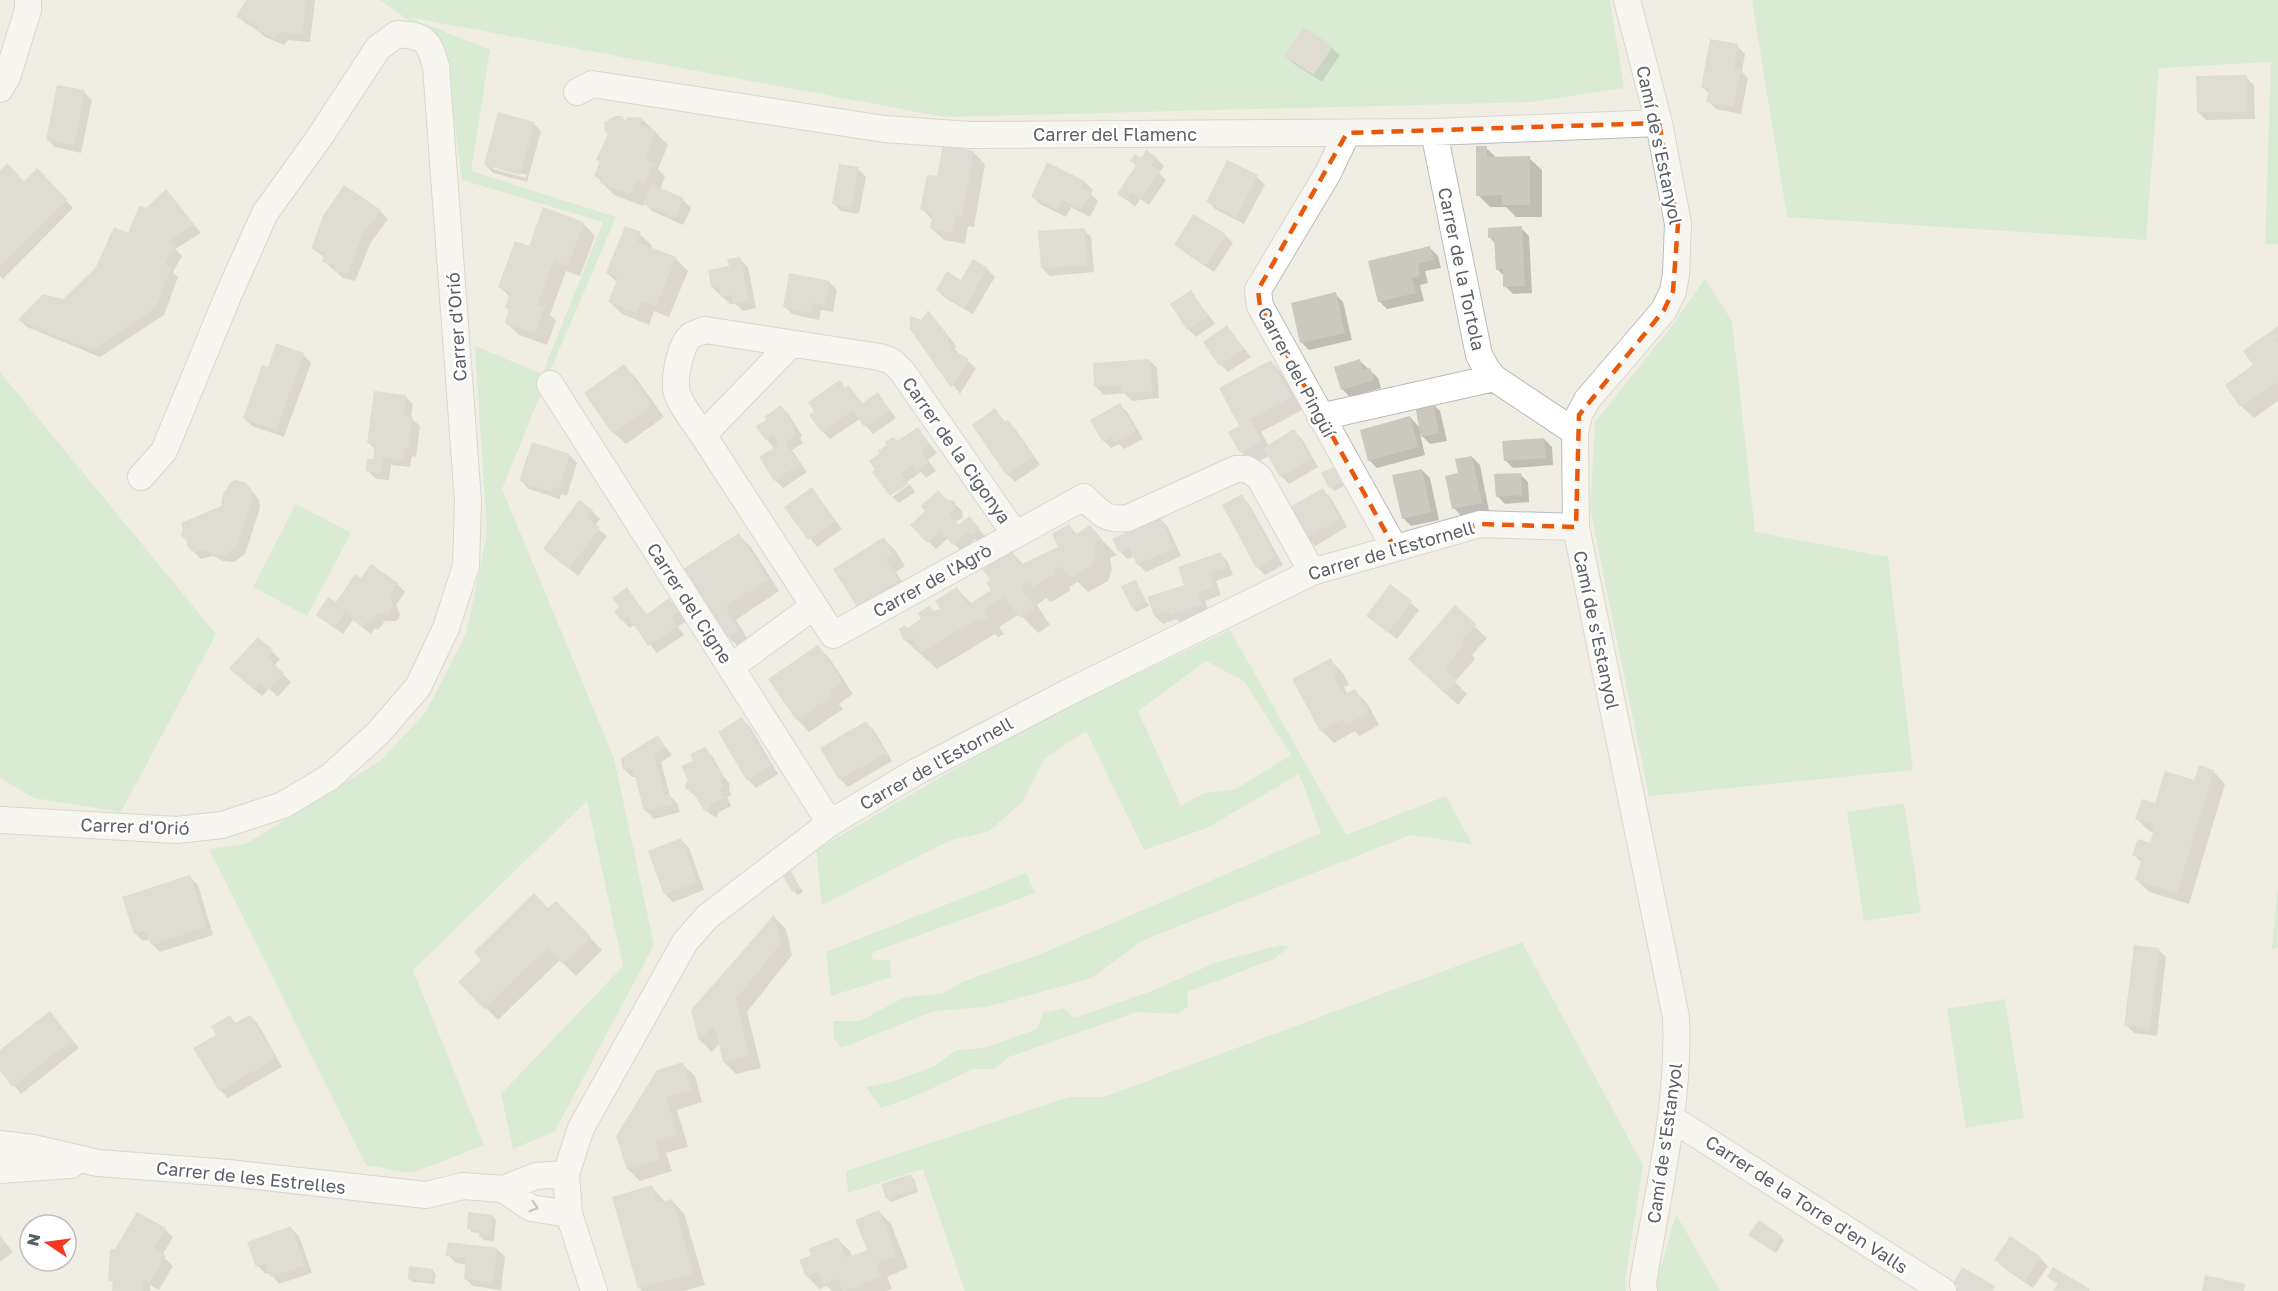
<svg xmlns="http://www.w3.org/2000/svg" width="2278" height="1291" font-family="'Golos Text',sans-serif">
<style>
.green{fill:#bee9bf;fill-rule:evenodd}
.shadow{fill:#0003;fill-rule:evenodd}
.building{fill:#cbc8c0}
.lines{fill:none;stroke-linecap:round;stroke-linejoin:round}
.street-casing{stroke:#b8bcc1;stroke-width:28}
.street{stroke:#fff;stroke-width:26}
.oneway{stroke:#9da0a3}
.marked{fill:none;stroke:#e8590c;stroke-width:4.5;stroke-dasharray:12 8;stroke-linejoin:round}
.labels{text-anchor:middle;dominant-baseline:central;stroke-width:5;stroke-linejoin:round;paint-order:stroke}
.street-label{font-size:18px;fill:#5b6065;stroke:#fff}
</style>
<rect width="100%" height="100%" fill="#f0ede3"/>
<!-- green -->
<path class="green" d="M380 0H1610L1624 88 1531 102 944 117 408 17 490 50 471 171 616 217 547 378 502 489 614 758 654 945 555 1131 513 1149 501 1094 623 966 587 801 413 970 484 1145 412 1173 366 1165 209 849 246 844 380 761 426 712 466 634 487 534 475 346 542 374 603 222 462 180 444 45Z
M1752 0H2278V244H2265L2271 62 2159 68 2146 240 1787 217Z
M1705 279 1732 321 1755 532 1888 557 1913 770 1649 796 1590 509 1595 422 1668 331Z
M0 372 216 634 121 812 34 798 0 778Z
M296 504 351 533 307 616 253 587Z
M1230 630 1346 835 1446 796 1472 844 1410 835 1144 940 1091 978 986 1007 934 1011 841 1048 834 1038 833 1021H860L903 998 943 993 967 980 1036 956 1321 833 1299 774 1207 828 1144 850 1086 731 1045 758 1023 801 988 832 951 840 822 905 816 850 1030 725ZM1206 661 1244 681 1291 755 1234 790 1204 793 1181 806 1138 711Z
M1904 803 1921 912 1864 921 1847 812Z
M1026 873 1035 893 873 952 871 959 890 961 891 977 831 996 826 952Z
M2278 884V947L2272 950Z
M1522 942 1643 1165 1625 1281 1626 1291H965L923 1169 848 1193 846 1171 1069 1097H1104Z
M1280 945 1289 947 1274 959 1187 992 1188 1006 1177 1014 1137 1012 1009 1057 994 1069H973L918 1095 881 1108 866 1087 895 1081 935 1066 956 1050 984 1048 1037 1029 1043 1013 1063 1008 1074 1018 1149 992 1217 962Z
M2005 999 2024 1118 1966 1128 1947 1009Z
M1676 1214 1720 1291H1654Z"/>
<!-- shadow -->
<path class="shadow" d="M248 0H315L310 42 288 40 284 45 265 37 256 29 246 24 238 16Z
M1737 46 1745 54 1742 72 1748 78 1741 114 1716 109 1708 101 1709 94 1703 87Z
M1332 48 1340 55 1322 82 1294 64 1286 56Z
M2246 77 2254 85 2255 119 2206 120 2198 112Z
M84 92 92 100 81 153 55 147 47 139Z
M642 119 668 145 658 169 665 177 660 190 683 200 691 208 683 225 652 211 644 203 643 206 614 195 596 176 601 163 598 159 626 122Z
M533 123 541 131 527 182 493 173 485 165ZM493 166 527 175 526 178 493 169Z
M1486 148 1497 158H1529L1542 170V217H1516L1506 207H1490L1478 195Z
M973 152 985 164 974 227 968 226 965 244 944 240 931 228 933 220 922 209 938 178Z
M1156 158 1164 166 1159 173 1166 180 1149 205 1140 199 1135 207 1119 193 1137 166 1132 161Z
M1048 164 1085 182 1093 190 1091 194 1098 201 1090 217 1071 207 1066 217 1040 204 1032 196Z
M858 169 866 177 859 214 841 211 833 203Z
M0 173 24 183 45 178 73 208 3 279 0 276Z
M1257 177 1265 185 1244 224 1215 209 1208 201Z
M166 191 201 233 175 249 182 256 173 272 178 277 164 315 100 357 27 327 20 320 63 301 128 235Z
M380 211 388 219 371 242 355 281 343 278 324 261 325 258 313 249Z
M583 223 595 236 580 276 566 271 550 315 556 321 547 345 519 335 506 323 510 311 506 307 510 297 500 287 530 248Z
M1521 228 1529 236 1532 293 1513 294 1505 286V277L1497 269 1496 244 1490 238Z
M1083 229 1091 237 1094 272 1050 276 1042 268Z
M640 234 652 246 651 249 675 258 688 271 669 317 654 311 649 325 622 314 610 302 618 283 607 273Z
M1225 235 1233 243 1214 272 1184 252 1176 244Z
M1430 248 1438 256 1441 268 1425 271 1428 283 1420 285 1424 301 1387 309 1379 301Z
M740 259 748 267 756 308 743 311 735 304H730L712 287Z
M987 269 995 277 973 314 945 298 937 290Z
M829 282 837 290 833 312 821 310 819 320 792 314 784 306Z
M1191 292 1215 324 1196 337 1188 329Z
M1335 294 1343 302 1352 340 1309 350 1301 342Z
M936 320 956 346 955 349 959 354 976 368 960 394 911 329 922 322Z
M1227 327 1251 357 1228 372 1221 365Z
M2278 328V401L2254 418 2241 406 2227 385 2255 365Z
M303 355 311 363 284 437 252 426 244 418 268 369Z
M1149 360 1157 368 1159 398 1132 401 1124 393 1104 395 1096 387Z
M1360 361 1378 378 1381 388 1350 397 1342 389Z
M1271 362 1283 374 1302 410 1261 432 1269 446 1294 431 1302 439 1318 467 1289 484 1281 476 1269 456 1253 464 1241 452V427Z
M624 366 636 378 664 417 626 444 613 432 586 393Z
M840 382 847 389 849 387 863 404 878 394 896 418 873 434 860 419 830 439 822 431Z
M405 396 413 404 411 418 420 426 416 457 412 456 410 467 391 465 389 480 376 479 368 471 374 461 375 449 368 442Z
M1432 403 1440 411 1447 441 1430 444 1420 434 1425 455 1377 468 1369 460 1410 417 1421 429Z
M1120 405 1128 413 1143 439 1124 449 1119 444 1111 448 1103 440Z
M781 407 789 415 802 436 800 438 803 443 792 450 807 472 783 488 775 480V449L766 439 768 420Z
M995 410 1006 423 1008 422 1016 430 1040 465 1015 482 1007 474 974 425Z
M918 429 937 453 928 460 936 471 926 478 921 472 890 494 898 443Z
M1544 439 1552 447 1553 465 1513 468 1505 460Z
M569 455 577 463 567 496 561 494 560 499 529 489 521 481Z
M1472 457 1480 465 1489 511 1462 517 1454 508 1460 474Z
M1333 469 1344 486 1334 491 1323 474Z
M1422 470 1430 478 1439 520 1411 526 1403 518Z
M1520 474 1528 482 1529 502 1505 504 1497 496Z
M244 483 259 499 260 508 245 554 234 562 223 561 213 556 201 559 192 550 185 538 222 508Z
M910 484 915 492 899 503 892 497Z
M812 489 842 529 817 547 786 507Z
M1323 490 1331 498 1347 527 1315 546 1307 538Z
M1241 496 1249 504 1283 565 1265 575 1257 567Z
M946 501 954 503 962 511 963 518 954 522 959 527 969 518 986 537 980 543 975 539 962 552 948 538 936 549 912 525Z
M592 511 600 519 595 526 607 536 578 576 545 549Z
M1160 519 1168 527 1181 556 1146 572 1138 564 1135 556 1127 559 1120 551 1114 540Z
M1069 526 1078 535 1089 527 1117 555 1110 558 1112 570 1108 581 1088 592 1078 582 1069 587 1071 590 1051 602 1046 598 1037 605 1050 625 1038 633 1020 614 999 627 1004 634 998 637 995 634 937 669 906 641 901 630H908L942 609 957 589 972 604 993 591 1010 551 1024 565 1060 547Z
M739 535 751 547 779 591 736 620 750 643 741 649 728 637 685 569Z
M884 539 896 551 905 566 896 572 910 594 871 619 859 606 835 570Z
M1220 554 1228 562 1233 575 1216 581 1221 595 1205 601 1209 612 1180 622 1176 619 1163 624 1155 616 1149 598 1186 586Z
M362 580 397 584 405 592 396 605 400 614 399 618 396 621H385L378 630 375 628 371 634 353 620 343 634 318 615 336 605Z
M1136 582 1149 606 1136 612 1133 608Z
M1391 586 1419 610 1397 639 1376 623Z
M627 589 647 615 669 600 686 621 678 627 684 635 657 653 635 624 630 628 622 620 621 608Z
M1455 608 1487 638 1472 655 1475 659 1455 682 1467 694 1458 705 1422 671Z
M258 639 280 659 274 666 291 682 278 697 269 689 262 696 239 676Z
M818 647 830 659 853 694 839 704 843 709 809 732 797 719Z
M1330 660 1343 673 1349 685 1344 687 1347 694 1354 690 1367 703 1379 725 1359 736 1355 731 1334 743 1321 730 1294 680Z
M742 719 750 727 778 774 756 788 748 780Z
M866 723 874 730 892 761 848 787 840 779 822 749Z
M658 737 672 755 661 762 670 796 677 803 680 812 654 819 646 811 636 777H632L624 769Z
M705 749 713 757 723 776 730 784 729 790 731 795 727 797 731 806 719 812 716 818 705 810 698 799 688 789Z
M2213 771 2225 784 2189 904 2149 892 2137 880 2142 863 2134 855 2151 845 2155 833 2149 831 2137 819Z
M681 840 689 848 704 890 673 902 665 894Z
M791 873 803 892 797 895 785 876Z
M190 877 198 885 213 935 160 952 152 944 151 939 143 941 135 933Z
M556 903 602 950 576 976 560 960 498 1020 460 982Z
M774 917 786 929 792 955 747 1012 761 1068 736 1074 724 1062 720 1043 712 1052 700 1040Z
M2158 949 2166 957 2157 1036 2134 1033 2126 1025Z
M50 1013 79 1048 21 1094 0 1069V1051Z
M250 1016 258 1024 282 1067 228 1098 220 1090 218 1035 230 1017 237 1024Z
M682 1064 695 1076 702 1102 677 1110 688 1147 666 1153 672 1171 640 1181 628 1169Z
M910 1176 914 1179 918 1192 891 1202 887 1198Z
M652 1187 665 1202 671 1200 684 1213 705 1285 684 1291H642L640 1288Z
M879 1212 891 1224 908 1268 887 1277 892 1289 887 1291H832L827 1286 819 1289 807 1276 837 1239 850 1251 852 1257 869 1250Z
M493 1216 496 1220 494 1241 484 1240 481 1237V1233L472 1232 468 1228Z
M291 1228 299 1236 312 1273 279 1284 270 1273 266 1274 258 1266Z
M165 1229 173 1237 162 1256 173 1266 159 1290 150 1285V1291H114V1284L110 1280Z
M0 1236 13 1252 0 1262Z
M1781 1237 1784 1240 1776 1253 1754 1238Z
M497 1249 505 1257 501 1290 473 1286 465 1278 467 1265 456 1263 448 1255Z
M2040 1258 2048 1266 2033 1288 2004 1268 1996 1260Z
M432 1270 436 1274 434 1284 413 1282 409 1278Z"/>
<!-- building -->
<path class="building" d="M246 0H306L302 35 280 32 275 38 255 30 259 26 236 17Z
M1304 27 1333 46 1314 75 1284 56Z
M1710 39 1738 44 1734 68 1741 69 1733 107 1706 102 1709 89 1701 88Z
M2247 75V112H2197L2196 76Z
M57 85 85 90 74 146 46 140Z
M498 112 534 122 520 175 484 165Z
M616 116H622L625 121 628 117 642 118 641 125 656 131 645 160 654 163 645 184 636 180 630 194 600 183 602 179 594 176 600 161 596 160 608 134 605 131 604 122Z
M943 145 974 151 962 216 956 215 953 233 930 228 933 212 920 210 927 175 937 176Z
M1476 146H1487V157L1530 156V205H1502V195L1476 196Z
M1146 150 1157 157 1151 166 1159 171 1141 198 1131 192 1126 200 1117 194 1136 165 1130 161 1135 154 1141 158Z
M1227 160 1258 175 1236 217 1206 202Z
M1047 162 1085 181 1082 188 1091 192 1081 210 1063 200 1058 210 1031 197Z
M7 163 24 181 37 168 67 199 0 267V171Z
M839 164 859 167 851 207 832 204Z
M651 184 684 198 675 218 643 204Z
M344 185 381 210 363 234 347 274 333 271 335 265 322 262 325 252 311 249 323 216Z
M166 189 194 224 167 241 175 247 165 264 171 268 156 307 92 350 18 320 43 294 63 299 95 269 114 227 128 233 139 206 146 208Z
M543 207 584 222 568 265 554 260 537 305 544 307 535 334 505 323 509 309 505 308 510 292 498 287 515 241 529 246Z
M1193 214 1226 234 1206 265 1174 245Z
M625 226 641 232 637 242 676 257 656 306 642 300 636 313 608 302 618 278 606 273Z
M1522 226 1525 286 1503 287V269L1496 270 1494 238H1488V228Z
M1084 228 1087 265 1041 268 1038 231Z
M1430 246 1434 260 1418 264 1420 276 1412 278 1416 293 1378 302 1368 261Z
M740 257 749 301 733 304 732 295 721 297 719 286 711 287 708 270 729 266 727 259Z
M973 259 988 268 964 308 936 290 947 271 961 280Z
M789 273 830 281 825 305 813 303 811 313 783 307Z
M1191 290 1208 316 1187 330 1170 304Z
M1336 292 1345 333 1300 343 1291 303Z
M928 310 949 337 948 340 951 345 950 349 969 359 951 388 910 329V316L921 320Z
M1227 325 1244 349 1219 366 1203 342Z
M2278 326V337L2275 339 2278 344V386L2276 382 2240 407 2225 385 2253 365 2243 351Z
M276 343 304 353 276 430 243 418 262 365 268 367Z
M1149 359 1152 391 1122 393V385L1094 387 1093 363Z
M1360 359 1363 370 1370 368 1374 380 1341 390 1334 367Z
M1271 360 1291 397 1250 419 1262 441 1240 453 1228 432 1239 426 1219 388Z
M624 364 653 405 612 433 584 393Z
M840 380 845 388 849 385 861 404 878 392 889 410 864 427 853 410 821 432 809 415 814 411 808 402Z
M374 391 406 395 403 415 413 417 408 449H404L403 460 383 458 381 473 366 471 367 459H373L375 444 367 443Z
M1433 402 1439 433 1421 437 1415 406Z
M1120 403 1136 431 1115 442 1111 436 1102 441 1090 420Z
M781 405 795 428 793 430 796 435 785 442 800 464 774 481 759 457 780 444 773 434 765 440 756 426 766 420 764 417Z
M995 408 1004 422 1008 420 1033 457 1006 475 972 425Z
M1410 416 1418 447 1368 461 1360 430Z
M918 427 930 445 921 451 929 463 917 471 913 464 901 473 908 484 890 496 872 472 875 470 869 461 880 453 878 451 887 445 885 442 893 437 897 441Z
M1294 429 1311 458 1280 477 1263 448Z
M1544 438 1546 458 1504 461 1502 441Z
M532 442 570 454 559 489 553 487 552 492 519 481Z
M1472 456 1482 503 1452 509 1445 476 1458 473 1455 459Z
M1334 467 1341 482 1329 488 1321 473Z
M1422 469 1431 512 1402 519 1392 475Z
M1521 473 1522 495 1496 497 1494 474Z
M236 480 245 482 251 489 253 499 237 546 225 555 214 554 204 549 196 552 191 551 187 546V539H184L181 535 183 529 181 523 221 506 223 494 231 482Z
M812 487 835 521 808 540 784 507Z
M1323 488 1340 518 1306 539 1288 508Z
M938 490 946 499 955 501 956 510 948 514 959 525 969 516 980 528 971 536 967 532 953 545 940 531 927 543 910 525 925 511 921 506Z
M1242 494 1276 557 1256 568 1222 505Z
M579 500 593 510 587 518 600 527 569 569 543 549Z
M1160 517 1174 548 1137 565 1129 547 1118 552 1112 539Z
M1069 524 1075 535 1090 525 1102 539 1094 542 1096 553 1092 565 1070 577 1062 566 1053 571 1056 573 1033 587 1030 581 1021 588 1035 608 1021 618 1004 597 984 610 988 617 981 621 979 618 920 653 913 638 904 641 899 629 905 625 908 628 921 619 918 613 929 606 933 611 940 609 935 601 957 587 968 605 991 590 986 583 990 580 981 567 1011 549 1020 565 1058 547 1052 534Z
M739 533 768 579 725 607 739 630 727 638 683 569Z
M884 537 894 554 885 559 899 581 857 607 833 569Z
M1221 552 1226 567 1209 573 1214 587 1198 593 1202 604 1170 615 1169 611 1154 616 1147 597 1184 585 1178 567Z
M371 564 398 583 389 596 393 605 388 614 377 613 370 623 367 621 363 627 350 618 352 615 346 610 334 628 316 615 328 597 336 602 355 574 361 578Z
M1136 580 1146 602 1132 609 1121 586Z
M1390 584 1412 601 1388 633 1366 616Z
M627 587 646 615 669 598 679 612 671 618 677 626 648 646 628 616 621 621 614 611 619 607 612 598Z
M1455 605 1476 624 1460 642 1464 645 1444 669 1456 680 1445 694 1408 659Z
M258 637 273 650 267 658 284 673 269 690 260 682 253 689 229 668Z
M818 645 842 681 828 691 832 696 796 720 768 679Z
M1331 658 1338 672 1332 675 1343 695 1355 689 1368 713 1346 725 1343 719 1320 731 1292 679Z
M742 717 771 766 747 781 718 732Z
M866 721 886 753 839 780 820 748Z
M658 735 665 747 654 754 665 795 669 793 673 804 644 811 633 769 623 770 621 758Z
M706 747 716 768 723 774 721 781 724 787 720 789 724 798 711 804 708 811H704L695 795 686 789 685 785 688 781 681 766 693 761 690 754Z
M2199 765 2214 770 2177 893 2135 880 2142 858 2132 855 2138 839 2150 843 2155 825 2135 819 2142 799 2155 803 2165 771 2194 780Z
M681 838 697 882 664 895 648 851Z
M791 871 800 888 792 892 783 876Z
M190 875 206 927 151 945 146 930 134 934 122 897Z
M534 893 548 908 556 901 591 937 563 964 547 948 484 1009 458 982 481 960 474 952Z
M774 915 781 943 736 999 749 1056 723 1062 714 1025 699 1041 691 1010Z
M2134 945 2159 948 2150 1028 2124 1026Z
M50 1011 72 1040 12 1087 0 1071V1050Z
M230 1015 235 1023 250 1015 276 1058 219 1091 193 1048 216 1035 211 1026Z
M683 1062 691 1090 666 1098 677 1134 655 1141 660 1159 627 1170 616 1136 657 1070Z
M911 1174 916 1189 886 1199 881 1184Z
M652 1185 657 1203 672 1199 693 1273 638 1289 612 1197Z
M879 1210 897 1256 876 1264 881 1277 845 1291H843L837 1278 823 1284 818 1272 806 1277 799 1260 811 1255 808 1249 838 1237 846 1258 867 1250 855 1220Z
M137 1212 166 1228 153 1249 166 1256 150 1283 142 1279V1291H112L113 1281H108L110 1249H115Z
M468 1212 493 1215 491 1238 479 1237 480 1230 467 1229Z
M1759 1220 1782 1236 1772 1251 1748 1235Z
M291 1226 305 1265 270 1277 266 1264 256 1267 247 1242Z
M0 1235 6 1243 0 1248Z
M2010 1236 2041 1257 2025 1281 1994 1260Z
M448 1242 497 1248 493 1283 464 1279 466 1258 446 1256Z
M409 1266 433 1269 431 1282 408 1279Z
M1962 1267 1995 1286 1992 1291H1955L1958 1286 1953 1283Z
M2053 1267 2090 1289 2089 1291H2053L2058 1284 2047 1277Z
M2205 1275 2245 1284 2244 1291H2202Z"/>
<g class="lines">
<!-- street casing -->
<g class="street-casing">
<path id="street" d="M1627 0 1659 123 1678 224 1676 274 1673 291 1664 310 1587 400 1579 415 1575 432 1576 527 1676 1017C1680 1106 1657 1195 1643 1283L1644 1291
M0 89 7 77 28 10V0
M577 92 592 84 884 129 970 135 1434 132 1659 123
M1434 132 1479 355 1486 368 1494 378 1575 432
M1347 133 1328 173 1258 290 1260 306 1394 547
M791 344 703 435 833 635 1084 497C1100 512 1104 521 1128 518L1236 469H1247L1259 477 1312 572
M550 384 830 823
M1320 417 1494 378
M703 435C695 423 684 410 678 396 672 383 680 343 692 335 695 333 701 332 705 330L880 357 891 361 902 371 1015 534
M731 667 814 606
M2 820 177 830 222 825 283 805 330 777 378 733 418 687 446 628 466 566 468 501 436 66C428 39 425 36 397 34L378 48 319 138 265 213 228 296 164 451 141 477
M1671 1118 1943 1291
M0 1144 33 1148 98 1163 229 1173 426 1195 463 1186 503 1189 536 1176 566 1174
M0 1170 71 1165
M503 1189 531 1208 569 1214
M594 1291 569 1214 566 1174 581 1128 685 942 707 917 830 823 914 773 1067 693 1312 572 1480 524 1576 527"/>
</g>
<!-- street -->
<use href="#street" class="street"/>
</g>
<!-- one-way arrows -->
<defs><path id="oneway-chevron" d="M-2-3.5L2.5 0L-2 3.5" fill="none" stroke-width="1.6" stroke-linecap="round" stroke-linejoin="round" transform="scale(1.5)"/></defs>
<use class="oneway" href="#oneway-chevron" transform="translate(534 1207) rotate(18)"/>
<!-- marked area -->
<path d="M0 0H2278V1291H0ZM1659 123 1678 224 1673 291 1664 310 1579 415 1576 527 1480 524 1394 547 1260 306 1258 290 1347 133Z" fill="#f0ede3" fill-opacity=".55" fill-rule="evenodd"/>
<path class="marked" d="M1659 123 1678 224 1673 291 1664 310 1579 415 1576 527 1480 524 1394 547 1260 306 1258 290 1347 133Z"/>
<g class="labels">
<!-- street labels -->
<g class="street-label">
<text x="1115" y="134">Carrer del Flamenc</text>
<text transform="translate(1660 145) rotate(78)">Camí de s'Estanyol</text>
<text transform="translate(1462 269) rotate(78)">Carrer de la Tortola</text>
<text transform="translate(456 327) rotate(-94)">Carrer d'Orió</text>
<text transform="translate(1297 372) rotate(62)">Carrer del Pingüí</text>
<text transform="translate(957 450) rotate(55)">Carrer de la Cigonya</text>
<text transform="translate(1391 550) rotate(-16)">Carrer de l'Estornell</text>
<text transform="translate(932 580) rotate(-29)">Carrer de l'Agrò</text>
<text transform="translate(690 603) rotate(57)">Carrer del Cigne</text>
<text transform="translate(1597 630) rotate(78)">Camí de s'Estanyol</text>
<text transform="translate(936 763) rotate(-29)">Carrer de l'Estornell</text>
<text transform="translate(135 826) rotate(2)">Carrer d'Orió</text>
<text transform="translate(1664 1143) rotate(-82)">Camí de s'Estanyol</text>
<text transform="translate(251 1177) rotate(6)">Carrer de les Estrelles</text>
<text transform="translate(1807 1204) rotate(33)">Carrer de la Torre d'en Valls</text>
</g>
</g>
<!-- north arrow -->
<g transform="translate(48 1243) rotate(283)"><circle r="28" fill="#ffffff" stroke="#bdbfc1" stroke-width="1.5"/>
<path d="M0-4.5L10 22L0 15L-10 22Z" fill="#f83721"/>
<text y="-9" font-size="16" font-weight="bold" text-anchor="middle" fill="#5b6065">N</text>
</g>
</svg>
